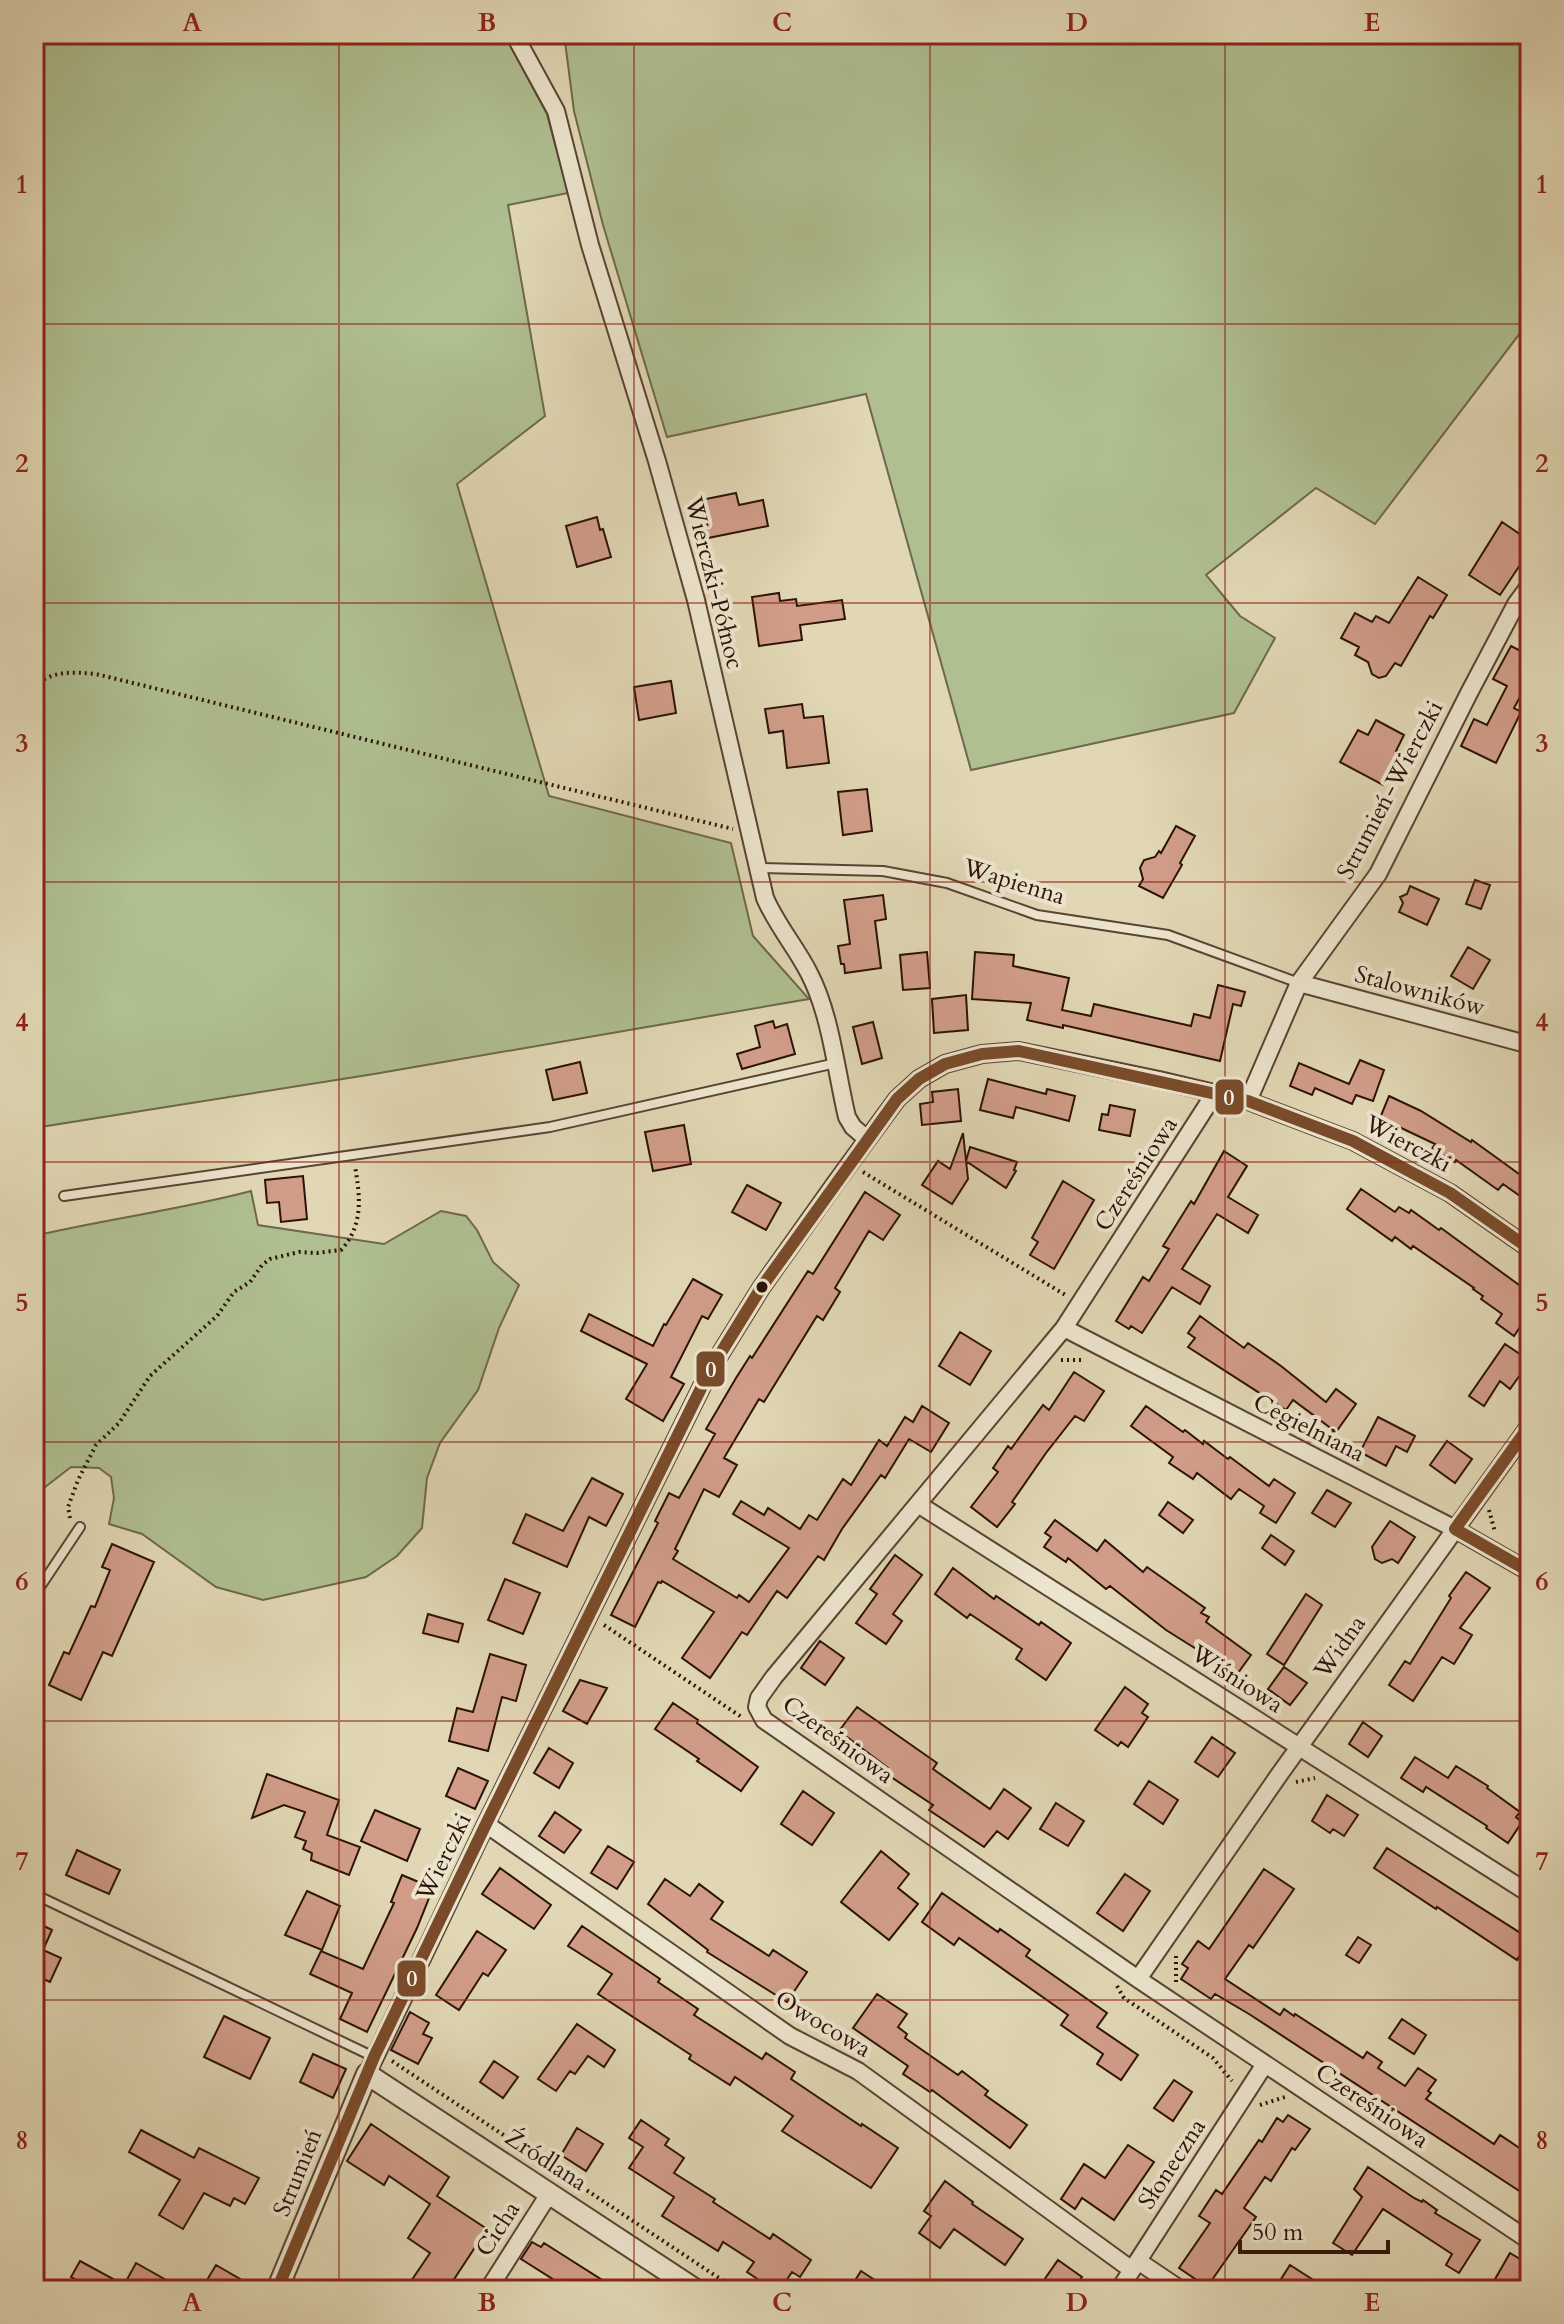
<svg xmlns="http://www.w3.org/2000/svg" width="1564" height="2324" font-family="Cardo,serif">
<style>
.green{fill:#afbf90;stroke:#6e684c;stroke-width:2}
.building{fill:#d19d89;stroke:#2c1208;stroke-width:2}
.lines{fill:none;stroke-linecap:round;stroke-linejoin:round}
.service-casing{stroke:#594333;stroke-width:12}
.minor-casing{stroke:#594333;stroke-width:20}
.tertiary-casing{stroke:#594333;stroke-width:24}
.path{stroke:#2c1208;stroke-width:4;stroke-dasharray:2 4;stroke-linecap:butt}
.service{stroke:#ece5ce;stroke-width:8}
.minor{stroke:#ece5ce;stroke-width:16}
.tertiary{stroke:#ece5ce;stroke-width:20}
.bus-1-casing{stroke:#ece5ce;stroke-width:18}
.bus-1{stroke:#7a4b2a;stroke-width:12}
.grid{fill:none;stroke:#8f2418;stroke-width:2;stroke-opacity:0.55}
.bus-dot{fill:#2c1208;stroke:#ece5ce;stroke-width:3}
.labels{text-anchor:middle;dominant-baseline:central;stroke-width:8;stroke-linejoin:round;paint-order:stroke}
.street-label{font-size:24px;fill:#2c1208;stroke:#ece5ce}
.line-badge{stroke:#ece5ce;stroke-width:3}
.badge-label{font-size:22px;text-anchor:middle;font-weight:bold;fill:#fff}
.neatline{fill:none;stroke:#8f2418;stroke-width:3}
.grid-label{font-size:26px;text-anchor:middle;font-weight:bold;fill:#8f2418}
</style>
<rect width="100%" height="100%" fill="#e1d7b4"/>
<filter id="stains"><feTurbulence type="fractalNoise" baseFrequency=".0025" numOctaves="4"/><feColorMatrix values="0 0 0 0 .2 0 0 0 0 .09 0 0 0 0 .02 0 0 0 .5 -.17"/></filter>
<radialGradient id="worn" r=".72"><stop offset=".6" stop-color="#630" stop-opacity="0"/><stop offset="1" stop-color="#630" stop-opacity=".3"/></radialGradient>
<!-- green -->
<path class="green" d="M34 34H504L547 114 568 193 508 205 545 416 457 484 549 796 731 843 753 936 809 999 374 1074 34 1128Z
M564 34H1530V320L1375 524 1316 488 1206 575 1240 616 1275 638 1234 713 971 770 866 394 667 437 603 225 574 111Z
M251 1191 258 1225 384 1244 441 1211 466 1216 477 1230 493 1262 519 1285 499 1328 478 1390 440 1443 427 1478 422 1528 397 1556 366 1577 263 1600 216 1587 142 1534 109 1524 114 1498 111 1477 99 1468 71 1467 44 1488 34 1493V1236C106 1219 179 1210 251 1191Z"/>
<!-- building -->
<path class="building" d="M736 493 739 505 763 500 768 526 708 538 701 500Z
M597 517 600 530 603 529 611 557 577 567 566 526Z
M1502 522 1530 541V550L1500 595 1469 575Z
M1418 577 1447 595 1433 618 1430 616 1401 666 1395 663 1386 676 1379 678 1372 674 1368 662 1355 655 1359 647 1341 638 1355 613 1372 622 1376 616 1389 623Z
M779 593 780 601 796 599 797 606 842 600 845 619 800 625 802 640 759 646 752 597Z
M1511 646 1530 656V678L1514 708 1521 712 1496 763 1461 746 1474 719 1487 725 1507 686 1493 679Z
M671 681 676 713 639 720 634 687Z
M802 704 804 718 823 716 829 763 787 768 783 731 769 733 765 709Z
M1376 720 1404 735 1396 751 1400 753 1383 785 1340 762 1358 730 1368 735Z
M867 789 872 831 843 835 838 792Z
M1176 826 1195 836 1180 863 1182 865 1163 898 1139 886 1143 879 1140 868 1144 860 1155 857 1159 851 1161 853Z
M1475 880 1490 885 1481 909 1466 904Z
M1410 886 1439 899 1427 925 1399 912 1403 903 1400 897 1407 894Z
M883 895 886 919 875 921 881 968 845 973 844 964H841L838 946 850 944 844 900Z
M1468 947 1490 960 1473 989 1451 976Z
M927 952 930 988 903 990 900 955Z
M975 952 1014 955 1013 966 1069 978 1062 1010 1091 1016 1094 1004 1191 1026 1194 1014 1210 1018 1218 985 1245 992 1241 1006 1233 1004 1220 1061 1063 1025V1028L1027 1020 1031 1003 972 999Z
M966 995 968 1030 934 1033 932 999Z
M773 1021 775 1028 787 1024 795 1054 742 1069 737 1054 760 1047 755 1026Z
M873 1022 882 1058 862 1064 853 1027Z
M1360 1060 1384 1070 1373 1101 1356 1095 1352 1104 1315 1088 1312 1095 1290 1086 1299 1063 1349 1084Z
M580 1062 587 1093 553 1100 546 1070Z
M988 1079 1046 1094 1047 1089 1075 1096 1069 1121 1016 1107 1013 1118 980 1110Z
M958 1089 961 1121 922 1125 920 1104 933 1102 932 1092Z
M1389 1096 1421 1111 1471 1142 1472 1140 1530 1182V1203L1503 1184 1498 1190 1456 1160 1455 1162 1432 1149 1435 1144 1380 1118Z
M1110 1105 1135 1110 1130 1136 1099 1130 1102 1114 1108 1115Z
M684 1125 691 1164 653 1171 645 1132Z
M963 1133 968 1179 952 1204 922 1185 938 1161 950 1169Z
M970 1147 1017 1162 1014 1170 1016 1171 1006 1188 966 1161Z
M1224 1151 1247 1166 1228 1197 1258 1215 1248 1233 1217 1214 1182 1269 1210 1286 1200 1304 1172 1287 1142 1333 1131 1326 1129 1329 1116 1321 1143 1277 1149 1281 1169 1249 1163 1246 1191 1201 1194 1204Z
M303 1176 307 1219 281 1222 279 1202 267 1203 265 1180Z
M1063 1181 1094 1200 1054 1269 1030 1255 1038 1242 1032 1238Z
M747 1185 781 1203 766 1230 732 1212Z
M1361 1189 1395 1212 1399 1207 1409 1213 1411 1210 1439 1230 1441 1228 1530 1293V1312L1514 1336 1496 1323 1502 1314 1481 1299 1483 1296 1473 1289 1474 1288 1413 1246 1411 1249 1395 1237 1392 1241 1347 1209Z
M865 1192 900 1215 883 1240 869 1231 835 1288 840 1292 823 1320 817 1316 764 1402 759 1399 724 1458 737 1465 719 1497 704 1489 675 1549 678 1551 673 1559 737 1598 739 1595 749 1602 789 1548 733 1514 741 1501 764 1515 768 1508 800 1529 809 1515 817 1520 843 1479 851 1485 879 1440 887 1446 905 1417 913 1422 922 1406 949 1423 931 1452 909 1439 885 1478 881 1475 842 1529 824 1560 818 1556 787 1598 777 1591 747 1635 742 1632 710 1678 682 1658 714 1612 662 1581 661 1583 658 1582 635 1627 611 1615 658 1523 655 1521 669 1493 679 1498 715 1434 706 1429 736 1378 750 1356 752 1358 808 1271 813 1274Z
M693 1279 722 1295 708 1319 702 1316 671 1377 684 1384 663 1421 626 1399 647 1364 581 1331 589 1314 653 1346 664 1324 666 1325Z
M1200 1316 1244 1348 1248 1343 1281 1366 1326 1402 1336 1389 1356 1404 1336 1432 1293 1400 1286 1410 1188 1347 1195 1338 1188 1333Z
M960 1332 991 1351 970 1385 939 1366Z
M1505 1344 1530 1361 1510 1389 1500 1381 1484 1406 1469 1396Z
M1074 1372 1104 1391 1084 1421 1075 1416 1046 1453 1012 1502 1015 1504 997 1527 971 1507 998 1472 993 1468 1008 1446 1011 1449 1043 1405 1049 1410Z
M1146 1406 1183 1432 1185 1430 1203 1444 1204 1441 1228 1459 1230 1457 1269 1486 1274 1479 1295 1493 1276 1523 1260 1513 1264 1506 1239 1489 1231 1499 1197 1473 1193 1479 1169 1463 1173 1457 1131 1426Z
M1378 1417 1415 1436 1407 1452 1396 1446 1386 1466 1360 1452Z
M1447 1441 1472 1459 1455 1483 1430 1465Z
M592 1478 623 1494 606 1526 589 1517 567 1567 513 1543 526 1514 563 1531Z
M1327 1490 1351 1503 1335 1527 1312 1513Z
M1168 1502 1193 1520 1183 1533 1159 1515Z
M1055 1520 1097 1551 1105 1540 1143 1572 1147 1567 1205 1608 1201 1613 1209 1617 1206 1622 1251 1655 1235 1677 1201 1652 1166 1630 1110 1586 1106 1589 1068 1558 1066 1562 1044 1547 1051 1537 1045 1533Z
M1390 1521 1415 1537 1398 1563 1392 1559 1382 1563 1375 1559 1372 1547Z
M1271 1535 1294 1551 1285 1565 1262 1548Z
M112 1544 154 1562 112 1656 103 1652 81 1700 49 1685 64 1652 69 1654 91 1606 95 1607 110 1570 102 1567Z
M895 1555 922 1575 893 1614 902 1621 886 1644 856 1623 877 1594 870 1589Z
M953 1568 994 1599 996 1596 1039 1625 1041 1622 1071 1643 1046 1680 1016 1659 1022 1649 970 1614 967 1618 935 1594Z
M1466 1572 1490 1588 1460 1628 1472 1635 1454 1664 1442 1657 1413 1701 1389 1685 1405 1661 1410 1664 1451 1598 1449 1596Z
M505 1579 540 1593 523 1634 488 1620Z
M1306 1594 1322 1605 1284 1665 1267 1654Z
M428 1614 463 1624 458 1642 423 1633Z
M820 1641 844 1658 825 1685 801 1668Z
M490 1654 526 1665 516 1701 502 1697 488 1751 449 1741 457 1708 473 1712Z
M1284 1667 1307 1683 1290 1705 1268 1689Z
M580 1680 607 1688 587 1724 563 1711Z
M1125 1687 1148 1704 1142 1713 1148 1717 1128 1747 1121 1742 1118 1746 1095 1730Z
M673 1703 698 1720 697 1723 758 1767 741 1791 697 1761 699 1759 655 1729Z
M857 1707 937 1763 933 1769 990 1809 1004 1789 1031 1808 1008 1839 997 1831 984 1847 929 1810 933 1805 885 1773 888 1768 839 1731Z
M1363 1722 1382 1736 1368 1757 1349 1744Z
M1212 1737 1235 1753 1218 1777 1195 1762Z
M549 1748 573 1763 559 1788 534 1773Z
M1415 1757 1448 1778 1456 1766 1488 1786 1487 1788 1520 1812 1516 1817 1522 1822 1508 1843 1486 1828 1487 1826 1426 1787 1423 1792 1401 1778Z
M458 1768 488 1781 475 1809 446 1796Z
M267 1774 339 1800 327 1835 360 1847 349 1875 311 1860 312 1853 303 1849 306 1841 295 1837 305 1812 284 1805 252 1818Z
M1149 1781 1178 1800 1163 1824 1134 1804Z
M803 1791 834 1813 812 1845 781 1824Z
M1327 1795 1358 1815 1344 1836 1333 1829 1330 1833 1312 1821Z
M1056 1803 1084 1821 1068 1846 1040 1829Z
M375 1810 420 1829 407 1861 361 1841Z
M555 1812 581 1830 564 1853 539 1836Z
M608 1846 634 1862 617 1889 591 1873Z
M1387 1848 1530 1939 1517 1960 1437 1907 1436 1909 1374 1868Z
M77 1850 120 1870 109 1894 66 1875Z
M881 1851 909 1874 898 1888 918 1904 889 1940 841 1902Z
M500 1868 551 1905 534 1929 482 1894Z
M1264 1869 1294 1889 1253 1948 1249 1945 1225 1979 1280 2015 1284 2009 1294 2016 1295 2014 1363 2058 1367 2052 1382 2062 1378 2068 1405 2086 1418 2068 1436 2080 1428 2091 1431 2093 1426 2099 1494 2144 1500 2135 1530 2155V2198L1249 2014 1215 1994 1211 1999 1181 1979 1188 1968 1182 1964 1198 1941 1209 1949Z
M1125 1874 1150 1891 1123 1931 1097 1913Z
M402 1875 433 1888 417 1928 367 2032 340 2019 352 1993 310 1974 321 1951 363 1969 394 1903 391 1902Z
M665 1879 690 1896 699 1884 723 1902 711 1919 769 1956 773 1950 807 1972 787 2002 707 1952 708 1950 648 1904Z
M307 1891 340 1906 322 1950 285 1935Z
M942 1893 998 1932 1000 1929 1030 1950 1026 1956 1107 2013 1097 2027 1138 2055 1121 2080 1097 2064 1103 2054 1061 2025 1068 2015 959 1938 954 1945 922 1922Z
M34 1921 52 1930 43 1950 61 1958 50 1982 34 1975Z
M582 1926 660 1979 658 1982 698 2009 694 2015 762 2059 766 2053 795 2072 791 2079 861 2126 862 2124 898 2148 871 2188 782 2131 793 2116 735 2077 730 2085 689 2059 691 2055 598 1994 612 1974 568 1946Z
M477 1931 506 1950 488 1976 483 1973 459 2010 436 1995Z
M1358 1937 1371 1945 1359 1963 1346 1955Z
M877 1994 907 2014 898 2027 907 2034 905 2038 958 2075 962 2071 988 2091 985 2095 1027 2125 1010 2148 932 2090 930 2092 903 2074 908 2066 853 2028Z
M410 2012 429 2023 423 2034 432 2038 418 2064 391 2050Z
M224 2016 270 2038 250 2079 204 2057Z
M1402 2019 1426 2035 1414 2054 1389 2038Z
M577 2024 615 2050 604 2067 588 2056 575 2074 570 2071 556 2091 538 2079Z
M313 2054 346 2069 333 2098 300 2082Z
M494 2061 518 2077 503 2098 480 2082Z
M1174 2080 1192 2092 1173 2121 1154 2108Z
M1288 2115 1310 2129 1295 2150 1292 2148 1271 2181 1265 2177 1244 2208 1256 2217 1207 2287 1179 2268 1210 2223 1199 2216 1216 2190 1222 2194 1259 2140 1262 2142 1277 2118 1283 2122Z
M641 2120 669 2139 665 2145 684 2158 674 2173 715 2199 713 2202 770 2239 773 2234 811 2260 800 2277 792 2272 780 2290H774L747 2272 754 2262 723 2242 718 2251 662 2216 674 2197 629 2168 643 2147 629 2138Z
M371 2124 449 2177 437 2196 487 2229 447 2290H405L430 2253 408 2238 430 2204 389 2176 384 2185 347 2161Z
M577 2128 603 2144 586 2171 561 2155Z
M141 2130 194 2158 199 2148 259 2178 245 2204 234 2198 230 2206 204 2193 183 2229 159 2215 180 2180 129 2152Z
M1128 2145 1154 2162 1114 2220 1082 2198 1075 2209 1061 2199 1084 2164 1105 2178Z
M1368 2167 1414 2198 1422 2202 1423 2200 1437 2210 1435 2213 1480 2240 1459 2273 1446 2265 1452 2254 1383 2209 1352 2255 1333 2243 1362 2197 1354 2189Z
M945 2181 973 2202 972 2204 1023 2239 1005 2265 954 2229 940 2248 919 2233 931 2216 924 2211Z
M532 2242 541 2247 544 2243 618 2290H570L521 2259Z
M1510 2253 1525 2262 1522 2268 1529 2272 1519 2290H1509L1494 2281Z
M1058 2260 1082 2277 1074 2290H1037Z
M80 2261 124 2285 136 2263 184 2290H94L71 2277Z
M216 2265 259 2290H201Z
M1290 2265 1329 2290H1274Z
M861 2271 890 2290H849Z"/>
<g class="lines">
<!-- service casing -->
<g class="service-casing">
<path id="service" d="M757 868 883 871 947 883 1037 915 1168 935 1299 983
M64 1196 550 1127 836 1063
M34 1596 80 1527
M34 1894 374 2057"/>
</g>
<!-- minor casing -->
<g class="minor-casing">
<path id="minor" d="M514 34 556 111 590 245 657 461 696 600 765 898C777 926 796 947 809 973 831 1015 836 1071 847 1117L853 1127 867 1139
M1299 983 1530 1045
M1215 1093 1064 1328 774 1677 759 1698 757 1707 764 1720 1138 1979 1530 2241
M1248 1101 1299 983 1378 874 1469 693 1516 604 1530 585
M1064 1328 1455 1529 1530 1572
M918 1504 1530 1894
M486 1824 790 2036 858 2071 1132 2270
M1138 1979 1279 1775 1530 1425
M367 2074 486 1824 709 1372 761 1288 834 1185 897 1099 919 1079 945 1064 982 1054 1019 1051 1159 1080 1248 1101 1353 1141 1450 1193 1530 1249
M1138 2261 1181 2290
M488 2290 549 2194
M1119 2290 1265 2064"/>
</g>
<!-- tertiary casing -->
<g class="tertiary-casing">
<path id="tertiary" d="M277 2290 367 2074 696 2290"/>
</g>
<!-- path -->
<path class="path" d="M34 686C54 670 72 672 96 674L733 829
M863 1172 1067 1296
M1061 1360H1084
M1520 1411 1530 1396
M1489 1510 1495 1532
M70 1518 68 1507 78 1480 96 1445 119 1423 150 1376 217 1316 234 1292 250 1282 262 1265 270 1259 299 1252 317 1253 341 1250C364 1225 360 1196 355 1166
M604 1625 743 1718
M1296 1782 1315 1778
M1176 1956V1983
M1117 1986 1124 1998 1213 2058 1232 2081
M392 2061 737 2290
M1260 2105 1285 2097"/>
<!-- service -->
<use href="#service" class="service"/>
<!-- minor -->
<use href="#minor" class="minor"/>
<!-- tertiary -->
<use href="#tertiary" class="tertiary"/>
<!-- bus-1 casing -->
<g class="bus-1-casing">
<path id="bus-1" d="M1530 1425 1455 1529 1530 1572
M277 2290 374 2057 486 1824 709 1372 761 1288 897 1099 919 1079 945 1064 982 1054 1019 1051 1248 1101 1353 1141 1450 1193 1530 1249"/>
</g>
<!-- bus-1 -->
<use href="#bus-1" class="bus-1"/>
</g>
<!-- grid -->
<path class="grid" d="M339 34V2290M634 34V2290M930 34V2290M1225 34V2290M34 324H1530M34 603H1530M34 882H1530M34 1162H1530M34 1442H1530M34 1721H1530M34 2000H1530"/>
<!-- markers -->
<circle class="bus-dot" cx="762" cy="1287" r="7"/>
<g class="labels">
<!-- street labels -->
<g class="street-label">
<text transform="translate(714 583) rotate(76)">Wierczki-Północ</text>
<text transform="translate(1390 790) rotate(-62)">Strumień-Wierczki</text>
<text transform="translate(1014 882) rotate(17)">Wapienna</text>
<text transform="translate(1420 991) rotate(15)">Stalowników</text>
<text transform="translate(1408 1144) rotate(28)">Wierczki</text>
<text transform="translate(1136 1174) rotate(-57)">Czereśniowa</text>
<text transform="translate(1309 1428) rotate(27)">Cegielniana</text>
<text transform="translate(1340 1647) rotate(-55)">Widna</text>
<text transform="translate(1237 1679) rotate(33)">Wiśniowa</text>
<text transform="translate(838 1740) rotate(36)">Czereśniowa</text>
<text transform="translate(444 1857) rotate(-64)">Wierczki</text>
<text transform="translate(823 2024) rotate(31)">Owocowa</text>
<text transform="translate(1372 2106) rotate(34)">Czereśniowa</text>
<text transform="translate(546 2160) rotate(33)">Źródlana</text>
<text transform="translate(1172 2164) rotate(-57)">Słoneczna</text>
<text transform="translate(298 2172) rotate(-68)">Strumień</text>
<text transform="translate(498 2229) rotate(-57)">Cicha</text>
</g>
</g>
<g class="line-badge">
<rect x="1214" y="1078" width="31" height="38" rx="8" fill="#7a4b2a"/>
<rect x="695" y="1350" width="31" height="38" rx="8" fill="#7a4b2a"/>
<rect x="396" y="1959" width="31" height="39" rx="8" fill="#7a4b2a"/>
</g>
<g class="badge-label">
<text x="1229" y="1105">0</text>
<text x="711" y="1377">0</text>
<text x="412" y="1986">0</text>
</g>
<!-- margin -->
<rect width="1564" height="2324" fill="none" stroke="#e1d7b4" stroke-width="88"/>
<!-- scale -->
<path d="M1240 2240v12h148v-12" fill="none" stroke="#2c1208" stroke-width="4"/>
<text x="1252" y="2240" font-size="24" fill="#2c1208" stroke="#ece5ce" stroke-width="6" paint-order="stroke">50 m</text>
<rect x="44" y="44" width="1476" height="2236" class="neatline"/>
<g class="grid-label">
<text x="192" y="31">A</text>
<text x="487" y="31">B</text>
<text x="782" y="31">C</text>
<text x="1077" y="31">D</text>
<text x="1372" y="31">E</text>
<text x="22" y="193">1</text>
<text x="1542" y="193">1</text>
<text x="22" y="472">2</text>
<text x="1542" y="472">2</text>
<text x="22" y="752">3</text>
<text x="1542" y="752">3</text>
<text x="22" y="1031">4</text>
<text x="1542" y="1031">4</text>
<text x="22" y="1311">5</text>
<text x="1542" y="1311">5</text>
<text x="22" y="1590">6</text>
<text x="1542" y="1590">6</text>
<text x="22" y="1870">7</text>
<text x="1542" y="1870">7</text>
<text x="22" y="2149">8</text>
<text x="1542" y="2149">8</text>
<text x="192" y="2311">A</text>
<text x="487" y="2311">B</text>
<text x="782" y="2311">C</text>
<text x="1077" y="2311">D</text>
<text x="1372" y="2311">E</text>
</g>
<rect width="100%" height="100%" filter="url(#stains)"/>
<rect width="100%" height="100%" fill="url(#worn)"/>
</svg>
